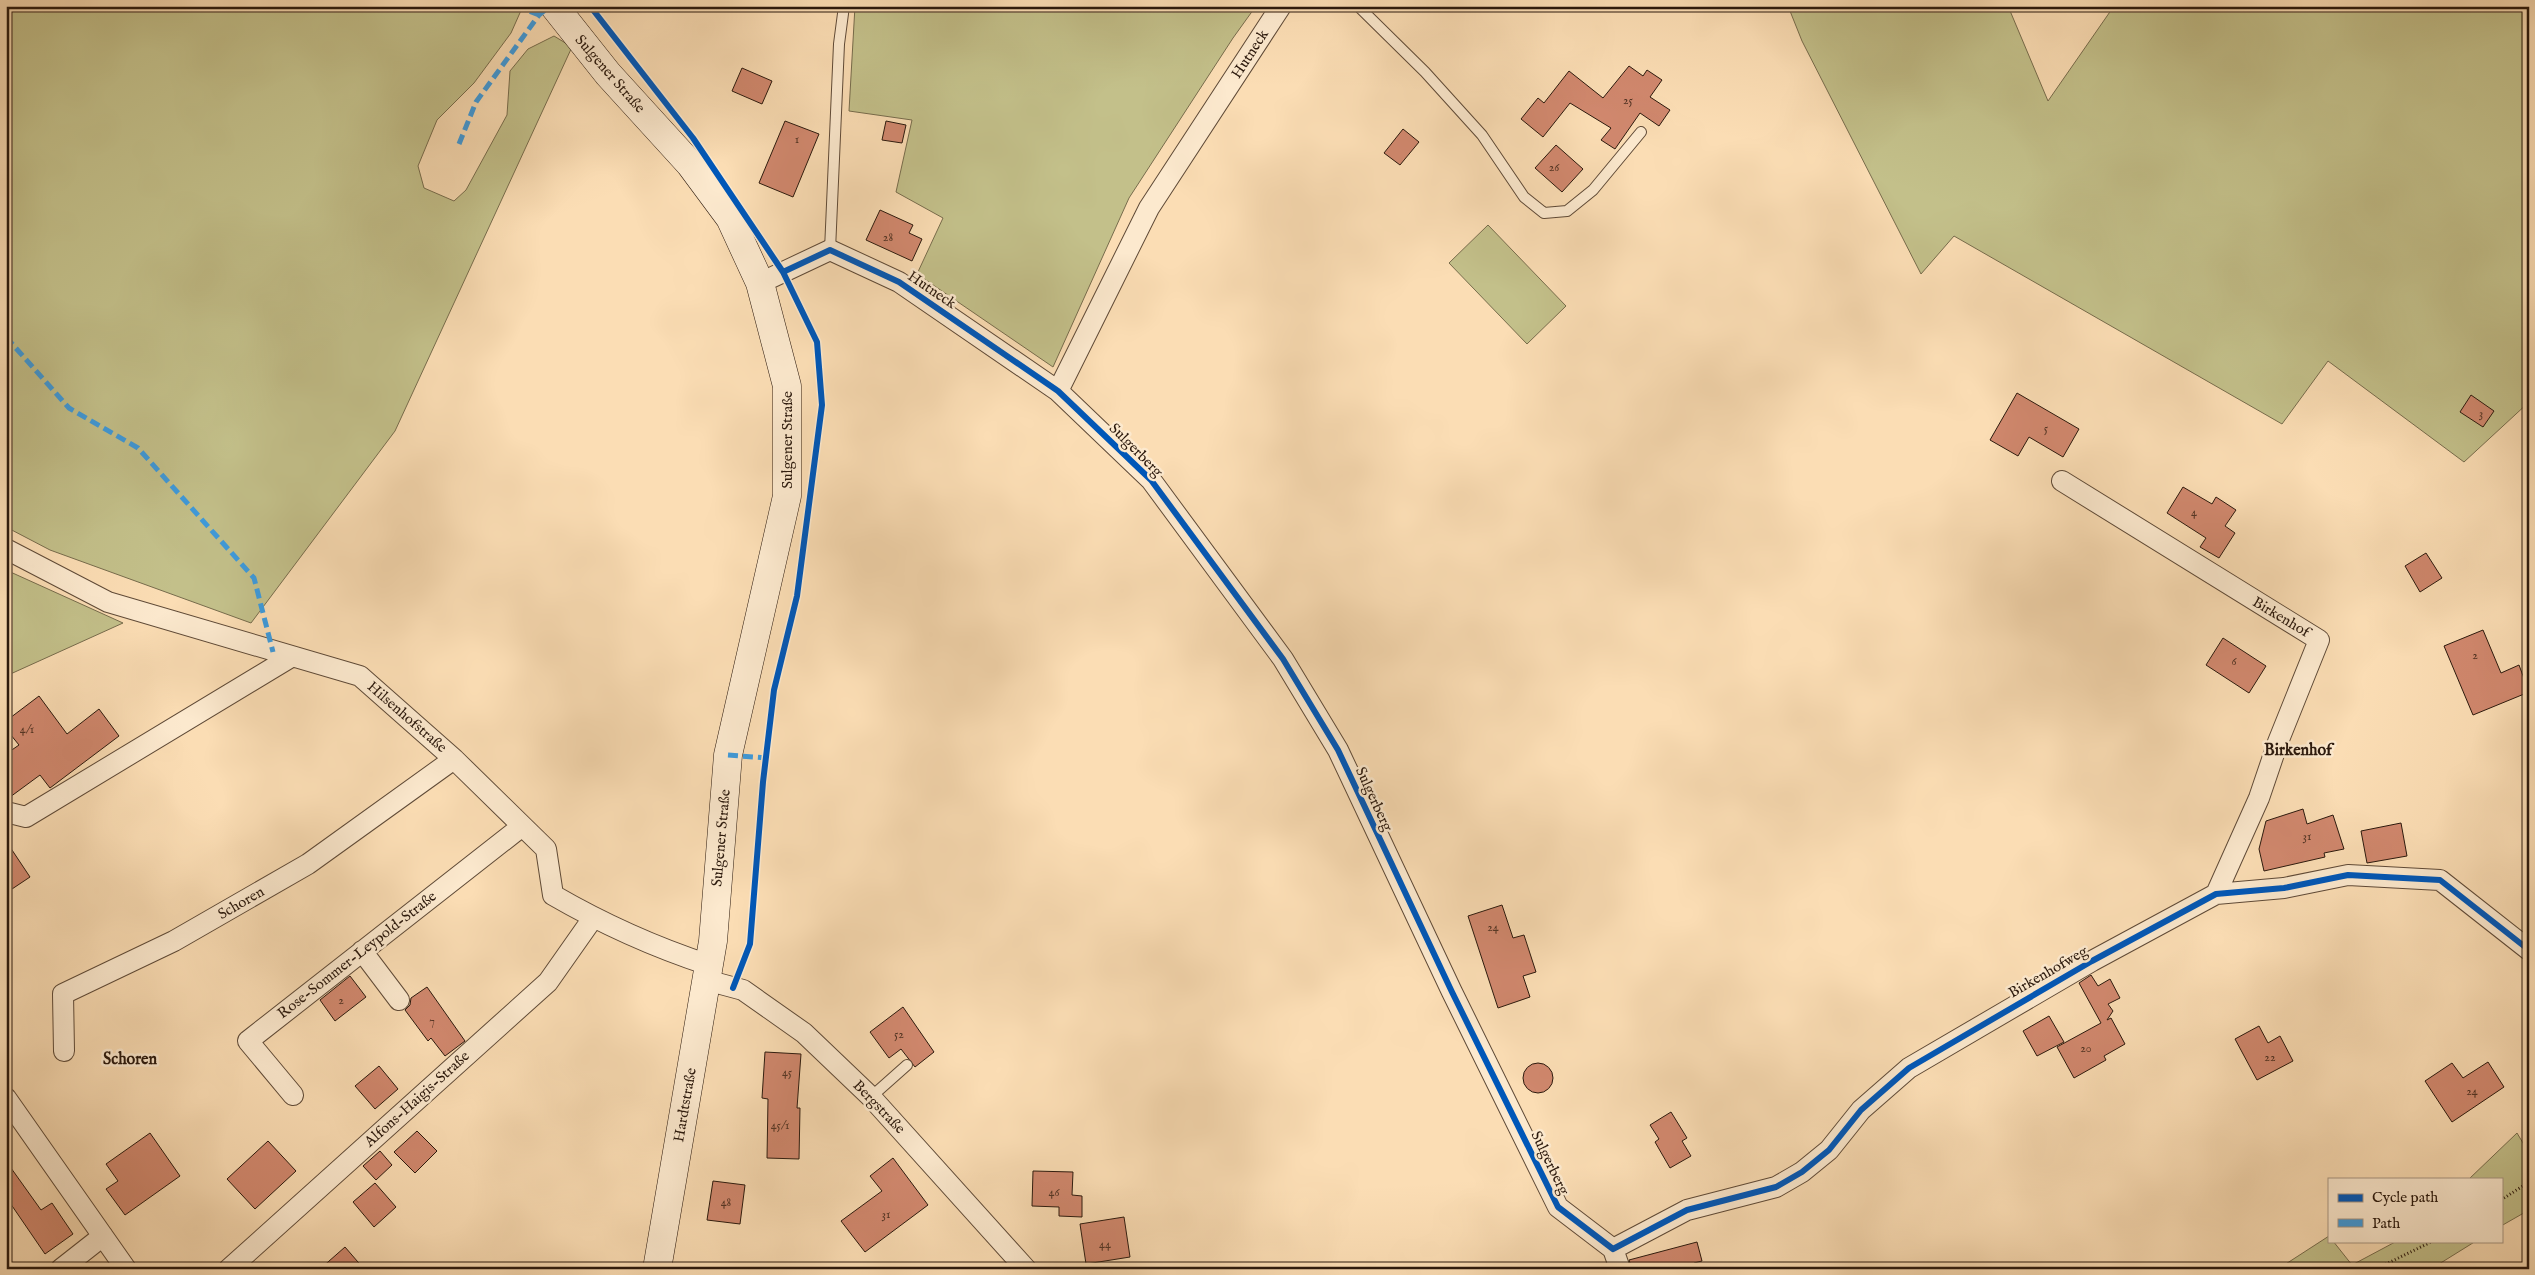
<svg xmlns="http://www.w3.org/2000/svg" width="2535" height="1275" font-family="'IM FELL English',serif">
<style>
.green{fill:#c3c08a;stroke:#776c4c}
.building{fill:#d1886e;stroke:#2b190d}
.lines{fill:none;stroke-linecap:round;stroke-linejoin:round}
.lane-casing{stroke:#5f4a37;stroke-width:12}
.street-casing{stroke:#5f4a37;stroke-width:22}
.secondary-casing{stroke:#2b190d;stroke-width:29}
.path{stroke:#2b190d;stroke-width:3;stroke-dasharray:1 2.5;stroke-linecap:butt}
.lane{stroke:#fce9ce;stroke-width:10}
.street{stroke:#fce9ce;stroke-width:20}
.secondary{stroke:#fce9ce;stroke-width:28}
.quiet{stroke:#3d9bde;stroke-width:5;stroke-dasharray:10 5;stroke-linecap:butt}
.cycleway-casing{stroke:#fce9ce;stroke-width:9}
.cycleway{stroke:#0057b8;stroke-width:6}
.labels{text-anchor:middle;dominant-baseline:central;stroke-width:5;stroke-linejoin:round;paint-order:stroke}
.number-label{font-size:12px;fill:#543525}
.street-label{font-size:15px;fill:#2b190d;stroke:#fce9ce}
.neighbourhood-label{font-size:16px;font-weight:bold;fill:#2b190d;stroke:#fce9ce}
</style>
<rect width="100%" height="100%" fill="#fbddb4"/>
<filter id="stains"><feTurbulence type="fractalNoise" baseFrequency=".004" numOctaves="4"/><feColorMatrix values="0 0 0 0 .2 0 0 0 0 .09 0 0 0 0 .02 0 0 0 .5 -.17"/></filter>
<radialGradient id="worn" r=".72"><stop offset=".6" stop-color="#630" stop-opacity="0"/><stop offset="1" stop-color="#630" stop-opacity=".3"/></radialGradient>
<!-- green -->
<path class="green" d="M6 6H523L511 33 474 83 437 120 418 166 424 188 454 201 466 190 507 115 510 71 528 49 554 36 572 47 395 431 251 623 50 550 6 527Z
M855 6H1256L1233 38 1129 198 1053 367 917 274 943 218 896 192 912 120 849 111Z
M1788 6H2008L2048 101 2114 6H2529V402L2464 462 2328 361 2282 424 1954 236 1921 274 1802 41Z
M1488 225 1566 306 1527 344 1449 263Z
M6 570 123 623 6 676Z
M2517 1133 2529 1153V1210L2501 1226V1179H2469Z
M2329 1236V1241H2333L2352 1265 2397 1241H2476L2431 1269H2278Z"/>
<!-- building -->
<path class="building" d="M1629 66 1643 76 1647 70 1662 80 1650 97 1670 110 1659 126 1640 113 1615 149 1601 140 1611 128 1570 103 1543 137 1521 119 1538 98 1544 103 1569 71 1603 98Z
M742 68 772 81 762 104 732 91Z
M785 121 819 134 793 197 759 183Z
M886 121 906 125 902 143 882 140Z
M1403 129 1419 142 1400 165 1384 153Z
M1556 145 1583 169 1562 192 1535 168Z
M880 210 913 225 909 233 922 239 912 261 866 240Z
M2017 393 2079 429 2063 457 2029 437 2018 456 1990 440Z
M2471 395 2494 411 2483 427 2460 412Z
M2183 487 2212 504 2216 497 2236 510 2225 526 2235 533 2219 558 2200 547 2206 538 2167 513Z
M2426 553 2442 578 2420 592 2405 566Z
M2483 630 2501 673 2519 665 2529 692 2473 715 2444 646Z
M2223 638 2266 666 2249 693 2206 665Z
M39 696 67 734 99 709 119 736 50 788 40 775 6 800V754L19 745 6 729V721Z
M2303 809 2307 824 2333 815 2344 849 2324 853 2325 857 2264 871 2259 849 2266 821Z
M2401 823 2407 856 2367 863 2361 831Z
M6 841 30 877 6 893Z
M1502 905 1513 938 1524 935 1536 972 1523 976 1530 997 1498 1008 1468 916Z
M2091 975 2098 986 2110 979 2120 998 2108 1004 2113 1011 2107 1020 2111 1018 2125 1044 2104 1056 2106 1060 2074 1078 2057 1047 2101 1023 2079 983Z
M350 976 366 997 335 1021 320 1000Z
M427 987 465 1041 445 1056 431 1038 428 1041 405 1010 410 1005 411 998Z
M903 1007 934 1052 915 1067 901 1049 889 1058 870 1032Z
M2049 1016 2064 1042 2037 1056 2023 1031Z
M2259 1026 2268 1043 2280 1036 2293 1061 2257 1080 2235 1039Z
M765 1052 801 1054 797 1108H800L799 1159 767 1158 768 1099 762 1098Z
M2488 1062 2504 1087 2452 1122 2425 1081 2452 1063 2463 1078Z
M1523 1078a15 15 0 1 1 30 0a15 15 0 1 1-30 0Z
M379 1066 398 1089 375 1109 355 1086Z
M1671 1112 1687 1138 1682 1141 1691 1156 1670 1168 1655 1142 1659 1139 1650 1125Z
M417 1131 437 1151 415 1173 394 1152Z
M150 1133 180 1176 125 1215 106 1189 118 1181 106 1164Z
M268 1141 296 1171 255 1209 227 1179Z
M380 1151 392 1165 376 1180 363 1166Z
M893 1158 928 1205 865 1252 841 1221 882 1191 870 1176Z
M6 1161 41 1210 52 1203 73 1234 45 1254 6 1197Z
M1033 1171 1073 1172 1072 1195 1082 1196V1217L1059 1216V1207L1032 1206Z
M713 1181 745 1185 740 1224 707 1220Z
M375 1183 396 1207 374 1227 353 1202Z
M1124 1217 1130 1257 1086 1264 1080 1224Z
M1697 1242 1702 1261 1694 1263 1696 1269H1632L1629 1260Z
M345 1247 364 1269H320Z"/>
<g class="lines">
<!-- lane casing -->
<g class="lane-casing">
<path id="lane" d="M1358 6 1425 72 1482 135 1524 197 1544 213 1567 211 1593 190 1641 132
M830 250 839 44 844 6
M871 1097 907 1065"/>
</g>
<!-- street casing -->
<g class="street-casing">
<path id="street" d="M760 283 830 250 899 282 1058 391 1151 480 1283 659 1338 750 1452 992 1558 1207 1613 1249
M1058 391 1149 208 1281 6
M2062 481 2319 640 2278 742 2259 798 2216 894
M6 549 108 602 360 676 454 759 546 849 553 895C603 924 654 947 709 965
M6 812 26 817 291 657
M362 951 399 1000
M706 980 743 990 804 1033 871 1097 1026 1269
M64 1051 63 994 174 941 308 864 454 759
M293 1095 248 1041 521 827
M6 1098 126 1269
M1613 1249 1687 1210 1776 1187 1802 1172 1829 1150 1861 1110 1909 1068 2092 961 2216 894 2284 888 2348 875 2440 880 2529 950
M1613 1249 1620 1269
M61 1269 103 1236
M229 1269 548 982 593 918"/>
</g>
<!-- secondary casing -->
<g class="secondary-casing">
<path id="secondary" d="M554 6 608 74 690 164 730 218 760 283 787 386V496L728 755 713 941 657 1269"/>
</g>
<!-- path -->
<path class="path" d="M2501 1200 2529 1182
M2376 1269 2433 1241"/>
<!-- lane -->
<use href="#lane" class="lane"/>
<!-- street -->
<use href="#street" class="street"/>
<!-- secondary -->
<use href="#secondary" class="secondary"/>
<!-- quiet -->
<path class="quiet" d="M516 6 539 15
M459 144 476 102 539 15 550 6
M6 337 69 408 138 448 254 578 273 652
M728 755 766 758"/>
<!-- cycleway casing -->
<g class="cycleway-casing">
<path id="cycleway" d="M590 6 693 138 783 272 817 342 822 405 797 596 774 690 763 782 750 944 733 988
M783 272 830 250 899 282 1058 391 1151 480 1283 659 1338 750 1452 992 1558 1207 1613 1249
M1613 1249 1687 1210 1776 1187 1802 1172 1829 1150 1861 1110 1909 1068 2092 961 2216 894 2284 888 2348 875 2440 880 2529 950"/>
</g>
<!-- cycleway -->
<use href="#cycleway" class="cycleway"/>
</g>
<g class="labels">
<!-- number labels -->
<g class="number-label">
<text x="1628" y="100">25</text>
<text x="797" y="139">1</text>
<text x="1554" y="167">26</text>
<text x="888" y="237">28</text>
<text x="2481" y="413">3</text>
<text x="2046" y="428">5</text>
<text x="2194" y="512">4</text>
<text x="2475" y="655">2</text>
<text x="2234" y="661">6</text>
<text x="27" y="729">4/1</text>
<text x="2307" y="836">31</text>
<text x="1493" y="927">24</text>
<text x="341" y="1000">2</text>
<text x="432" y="1021">7</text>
<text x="899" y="1034">52</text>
<text x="2086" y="1048">20</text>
<text x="2270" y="1057">22</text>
<text x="787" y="1072">45</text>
<text x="2472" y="1091">24</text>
<text x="780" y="1125">45/1</text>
<text x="1054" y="1192">46</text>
<text x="726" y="1202">48</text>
<text x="886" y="1214">31</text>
<text x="1105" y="1244">44</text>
</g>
<!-- street labels -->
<g class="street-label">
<text transform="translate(1250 54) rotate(-57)">Hutneck</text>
<text transform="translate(610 74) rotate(49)">Sulgener Straße</text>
<text transform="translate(932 290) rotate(34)">Hutneck</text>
<text transform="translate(787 440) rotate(-90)">Sulgener Straße</text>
<text transform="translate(1136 450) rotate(45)">Sulgerberg</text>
<text transform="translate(2281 617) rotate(31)">Birkenhof</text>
<text transform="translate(407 717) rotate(41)">Hilsenhofstraße</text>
<text transform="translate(1374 799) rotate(65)">Sulgerberg</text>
<text transform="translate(721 838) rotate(-85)">Sulgener Straße</text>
<text transform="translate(241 903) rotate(-30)">Schoren</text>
<text transform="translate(357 955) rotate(-38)">Rose-Sommer-Leypold-Straße</text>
<text transform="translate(2048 972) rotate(-30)">Birkenhofweg</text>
<text transform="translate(417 1099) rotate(-42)">Alfons-Haigis-Straße</text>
<text transform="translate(685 1105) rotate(-80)">Hardtstraße</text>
<text transform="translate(879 1107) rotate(46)">Bergstraße</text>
<text transform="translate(1550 1163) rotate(64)">Sulgerberg</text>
</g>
<!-- neighbourhood labels -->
<g class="neighbourhood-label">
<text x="2298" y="751">Birkenhof</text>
<text x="130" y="1060">Schoren</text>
</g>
</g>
<!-- margin -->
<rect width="2535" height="1275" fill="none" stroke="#fbddb4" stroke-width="25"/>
<rect x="8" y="8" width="2520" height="1260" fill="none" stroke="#2b190d" stroke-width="2.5"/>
<rect x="12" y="12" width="2510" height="1250" fill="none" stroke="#2b190d"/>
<!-- legend -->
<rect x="2328" y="1178" width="175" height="65" fill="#fce9ce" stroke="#a89681"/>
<rect x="2338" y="1194" width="25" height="8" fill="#0057b8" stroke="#a89681"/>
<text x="2372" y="1202" font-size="15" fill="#2b190d">Cycle path</text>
<rect x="2338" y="1219" width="25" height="8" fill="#3d9bde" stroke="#a89681"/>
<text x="2372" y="1228" font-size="15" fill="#2b190d">Path</text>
<rect width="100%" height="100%" filter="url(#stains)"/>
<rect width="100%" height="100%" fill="url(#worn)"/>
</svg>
